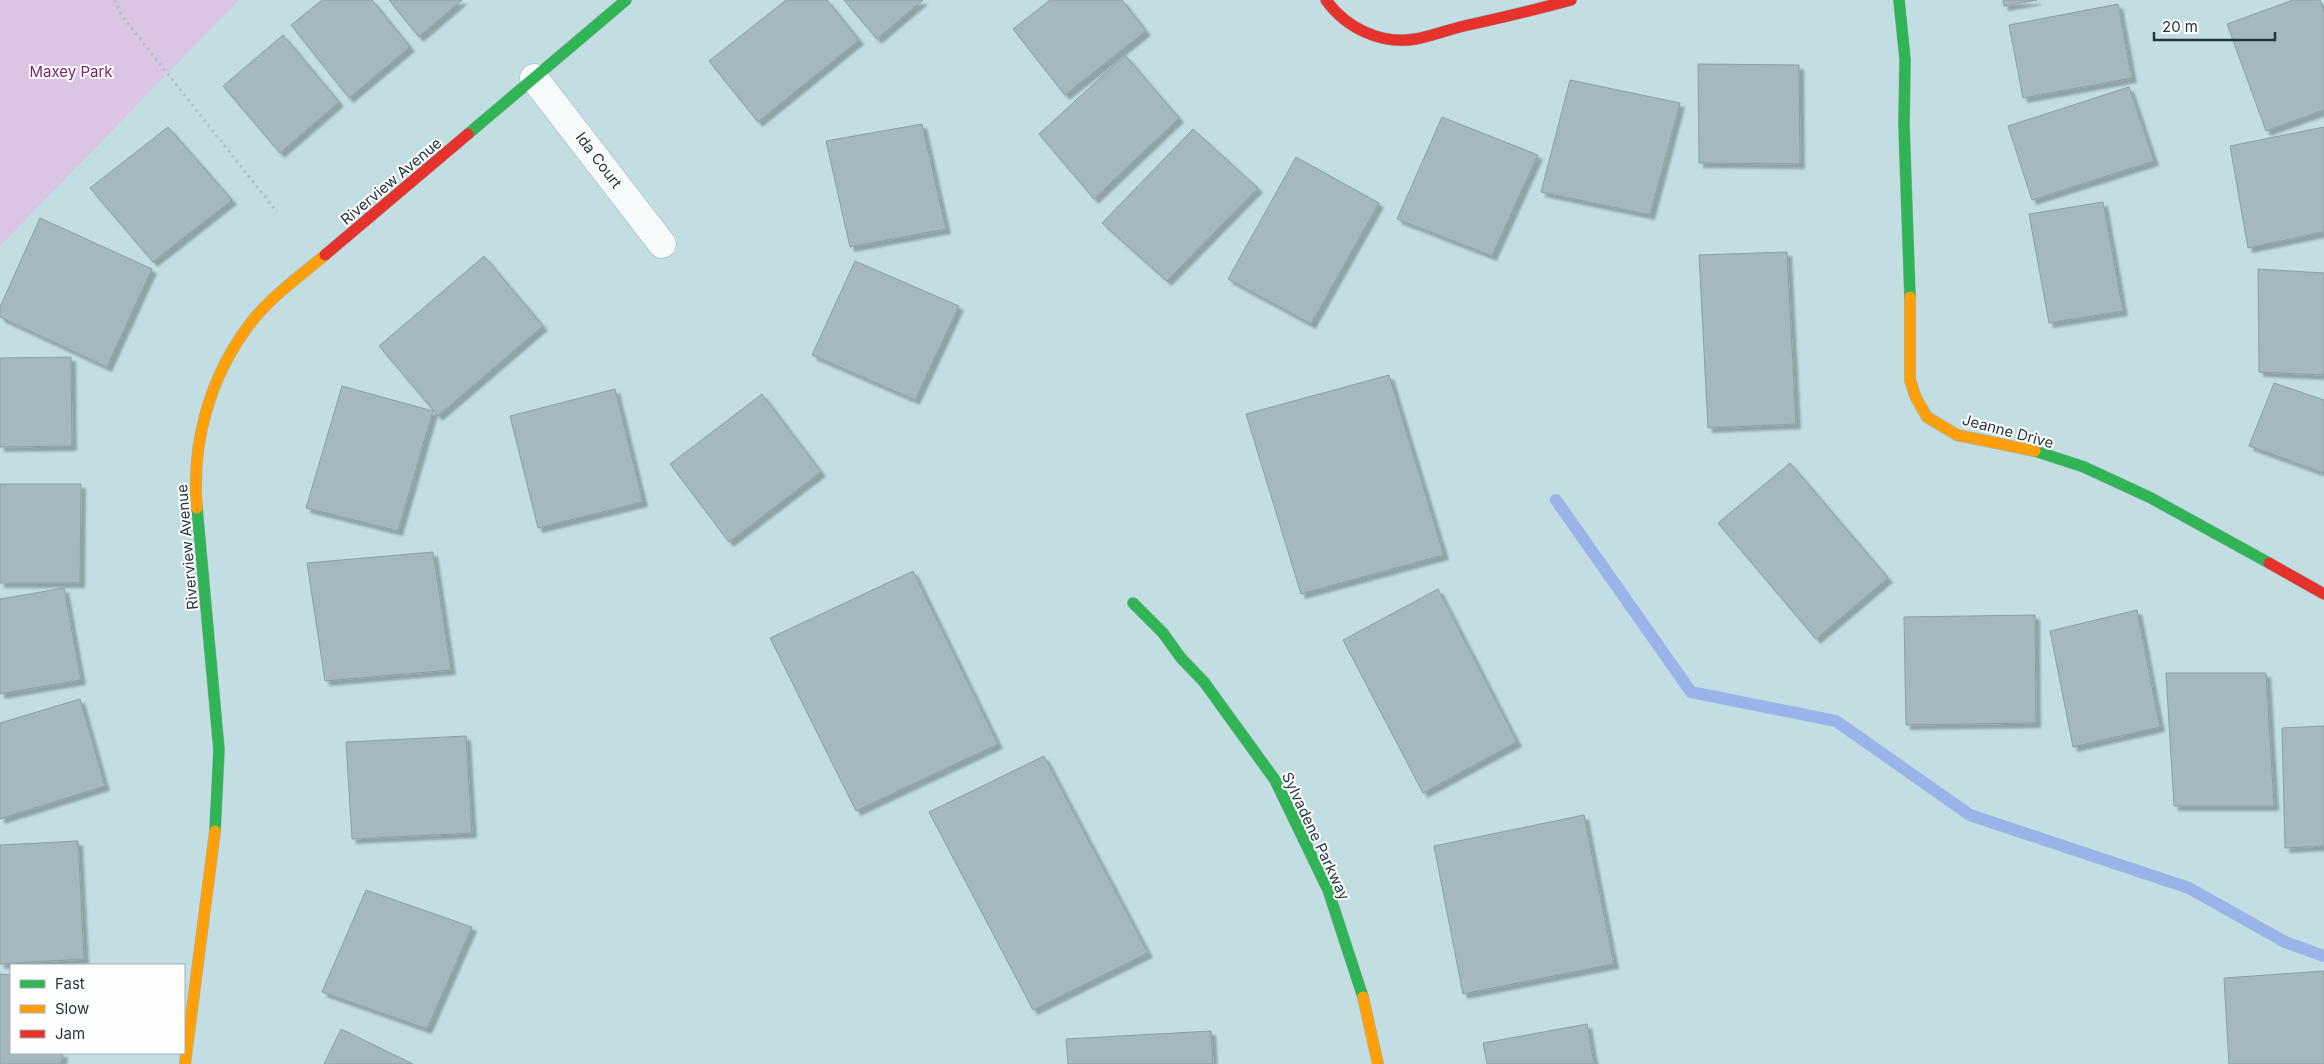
<svg xmlns="http://www.w3.org/2000/svg" width="2324" height="1064" font-family="Inter,sans-serif">
<style>
.green{fill:#dbc5e5}
.lines{fill:none;stroke-linecap:round;stroke-linejoin:round}
.stream{stroke:#9cb3e9;stroke-width:12}
.building{fill:#a3b9bd;stroke:#8a9fa3;filter:url(#shadow)}
.street-casing{stroke:#9bb1b5;stroke-width:29}
.fast-casing{stroke:#9bb1b5;stroke-width:12}
.slow-casing{stroke:#9bb1b5;stroke-width:12}
.jam-casing{stroke:#9bb1b5;stroke-width:12}
.path{stroke:#b5bfc1;stroke-width:3;stroke-dasharray:2.5 4;stroke-linecap:butt}
.street{stroke:#f6fafb;stroke-width:28}
.fast{stroke:#30b455;stroke-width:11}
.slow{stroke:#ff9f0a;stroke-width:11}
.jam{stroke:#e5322d;stroke-width:11}
.labels{text-anchor:middle;dominant-baseline:central;stroke-width:4;stroke-linejoin:round;paint-order:stroke}
.park-label{font-size:15px;fill:#762770;stroke:#fefefe}
.street-label{font-size:15px;fill:#23373b;stroke:#fefefe}
</style>
<defs>
<filter id="shadow"><feDropShadow dx="4.5" dy="4.5" stdDeviation="1" flood-color="#0004"/></filter>
</defs>
<rect width="100%" height="100%" fill="#c2dee3"/>
<!-- green -->
<path class="green" d="M0 0H239L0 246Z"/>
<g class="lines">
<!-- stream -->
<path class="stream" d="M1556 500 1691 692 1836 721 1970 815 2189 888 2285 942 2324 956"/>
</g>
<!-- building -->
<path class="building" d="M322 0H372L410 47 349 98 291 25Z
M389 0H462L419 37Z
M786 0H827L859 40 758 122 709 61Z
M844 0H923L877 39Z
M1050 0H1122L1146 31 1065 95 1013 29Z
M2003 0H2037L2004 6Z
M2293 0H2320L2324 12V110L2266 131 2227 24Z
M2118 4 2132 78 2023 98 2009 25Z
M283 35 339 102 280 153 223 86Z
M1125 55 1179 118 1094 199 1039 134Z
M1698 64 1799 65 1800 164 1699 163Z
M1570 80 1680 103 1650 215 1541 192Z
M2129 87 2154 161 2032 200 2008 126Z
M1442 117 1538 155 1492 256 1397 219Z
M922 124 946 229 850 247 826 141Z
M168 127 232 200 153 262 90 188Z
M2324 127V232L2248 248 2230 146Z
M1193 129 1258 188 1167 281 1102 223Z
M1296 157 1379 203 1311 324 1228 279Z
M2103 202 2123 311 2049 323 2029 214Z
M40 218 152 269 107 367 0 317V307Z
M1787 252 1796 424 1708 428 1699 255Z
M484 256 543 326 438 416 379 346Z
M855 261 959 306 915 400 812 355Z
M2258 269 2324 273V375L2259 372Z
M71 357 72 446 0 447V358Z
M1389 375 1444 555 1301 594 1246 414Z
M2274 383 2324 400V473L2249 446Z
M342 386 433 411 398 531 306 508Z
M615 389 643 502 538 528 510 416Z
M762 394 821 472 729 542 670 464Z
M1790 463 1888 578 1816 639 1718 523Z
M0 484H81L80 583H0Z
M433 552 451 670 325 681 307 563Z
M913 571 998 744 856 811 770 638Z
M64 588 81 680 0 694V599Z
M1438 589 1517 742 1423 793 1343 640Z
M2137 610 2160 727 2073 747 2050 631Z
M2035 615 2036 723 1906 725 1904 617Z
M2166 673H2266L2274 806H2174Z
M80 699 105 786 0 819V723Z
M2324 726V846L2285 848 2282 728Z
M466 736 472 833 352 839 346 742Z
M1044 756 1148 953 1033 1010 929 812Z
M1584 815 1614 964 1463 994 1434 846Z
M78 841 84 959 0 964V845Z
M366 890 472 927 427 1029 322 992Z
M2324 971V1064H2229L2224 978Z
M0 974 11 975V1053H63L61 1064H0Z
M1587 1024 1594 1064H1487L1483 1043Z
M341 1029 413 1064H324Z
M1211 1031 1213 1064H1068L1066 1039Z"/>
<g class="lines">
<!-- street casing -->
<g class="street-casing">
<path id="street" d="M534 78 662 244"/>
</g>
<!-- fast casing -->
<g class="fast-casing">
<path id="fast" d="M1899 0 1905 59 1904 126 1910 297
M468 134 626 0
M2035 451 2084 467 2151 498 2269 563
M197 508 219 750 215 831
M1133 603 1163 633 1181 658 1204 682 1275 780 1328 890 1363 997"/>
</g>
<!-- slow casing -->
<g class="slow-casing">
<path id="slow" d="M1910 297V380L1916 398 1927 417 1957 435 2035 451
M197 508C191 443 210 377 249 325 269 298 299 277 325 255
M1363 997 1378 1064
M185 1064 215 831"/>
</g>
<!-- jam casing -->
<g class="jam-casing">
<path id="jam" d="M1326 0C1346 28 1381 45 1416 39 1432 36 1447 30 1464 26 1500 18 1535 10 1571 0
M325 255 468 134
M2269 563 2324 594"/>
</g>
<!-- path -->
<path class="path" d="M115 0 122 16 277 212"/>
<!-- street -->
<use href="#street" class="street"/>
<!-- fast -->
<use href="#fast" class="fast"/>
<!-- slow -->
<use href="#slow" class="slow"/>
<!-- jam -->
<use href="#jam" class="jam"/>
</g>
<g class="labels">
<!-- park labels -->
<g class="park-label">
<text x="71" y="71">Maxey Park</text>
</g>
<!-- street labels -->
<g class="street-label">
<text transform="translate(599 160) rotate(53)">Ida Court</text>
<text transform="translate(391 181) rotate(-40)">Riverview Avenue</text>
<text transform="translate(2008 431) rotate(15)">Jeanne Drive</text>
<text transform="translate(187 547) rotate(-95)">Riverview Avenue</text>
<text transform="translate(1316 836) rotate(65)">Sylvadene Parkway</text>
</g>
</g>
<!-- legend -->
<rect x="10" y="964" width="175" height="90" fill="#fefefe" stroke="#a6aeb0"/>
<rect x="20" y="980" width="25" height="8" fill="#30b455" stroke="#a6aeb0"/>
<text x="55" y="989" font-size="15" fill="#23373b">Fast</text>
<rect x="20" y="1005" width="25" height="8" fill="#ff9f0a" stroke="#a6aeb0"/>
<text x="55" y="1014" font-size="15" fill="#23373b">Slow</text>
<rect x="20" y="1030" width="25" height="8" fill="#e5322d" stroke="#a6aeb0"/>
<text x="55" y="1039" font-size="15" fill="#23373b">Jam</text>
<!-- scale -->
<path d="M2154 32v8h121v-8" fill="none" stroke="#23373b" stroke-width="2.5"/>
<text x="2162" y="32" font-size="15" fill="#23373b" stroke="#fefefe" stroke-width="4" paint-order="stroke">20 m</text>
</svg>
